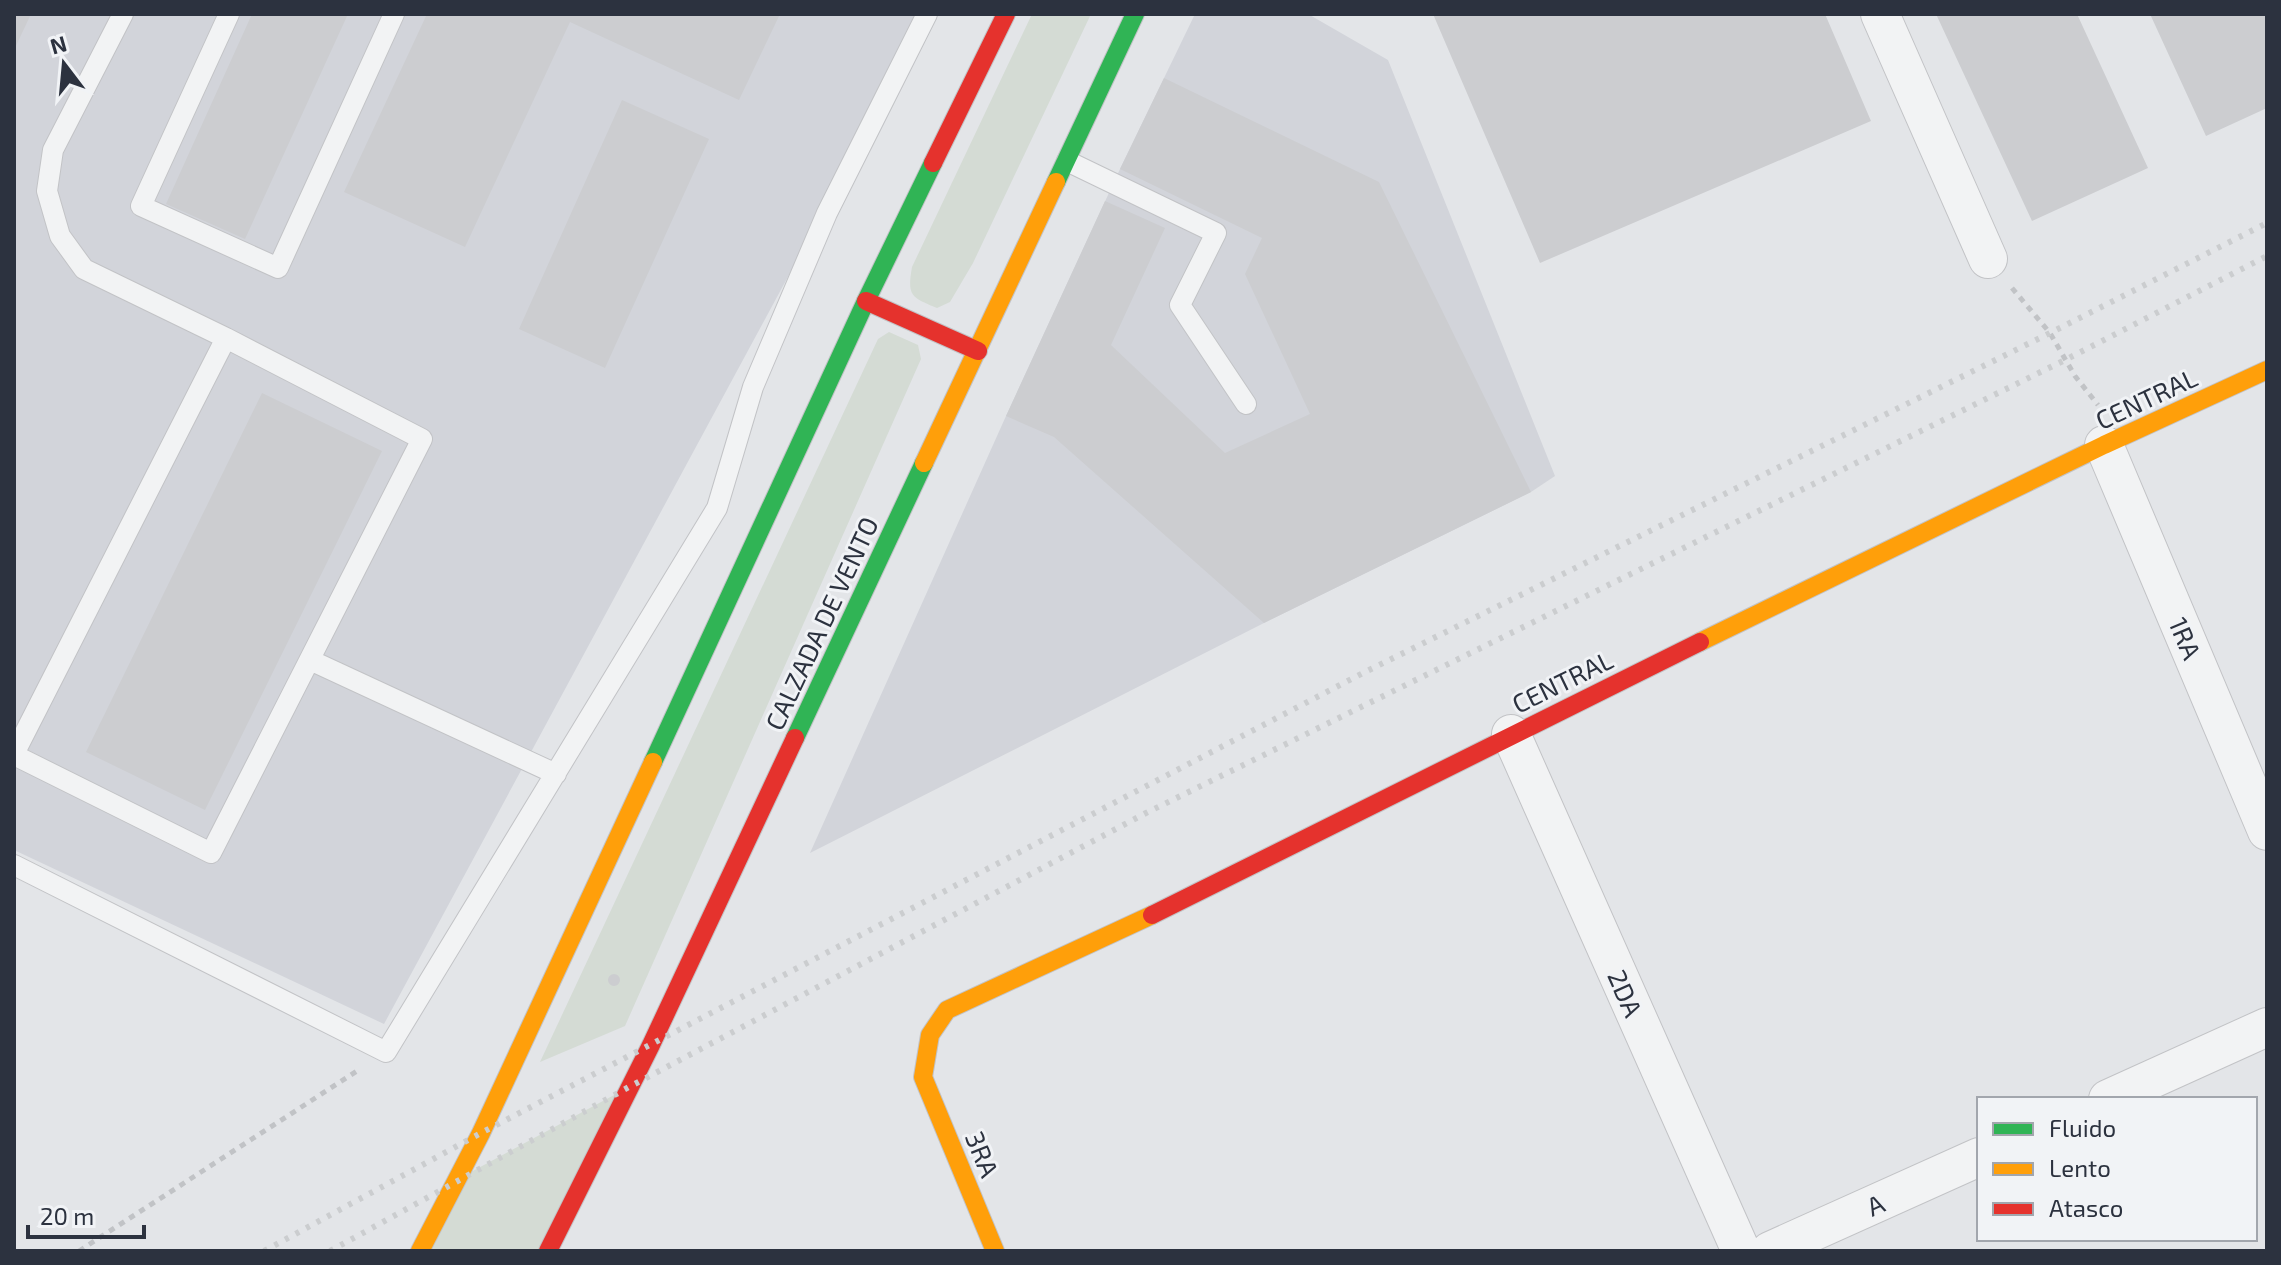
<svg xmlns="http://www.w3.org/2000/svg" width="2281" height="1265" font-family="'Exo 2',sans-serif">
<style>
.built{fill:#d2d4da}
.green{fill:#d4dbd4}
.building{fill:#cccdd0}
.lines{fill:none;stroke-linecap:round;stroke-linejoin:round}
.lane-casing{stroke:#c2c3c6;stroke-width:22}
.street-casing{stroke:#c2c3c6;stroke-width:40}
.fast-casing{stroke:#c2c3c6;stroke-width:20}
.slow-casing{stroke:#c2c3c6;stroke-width:20}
.jam-casing{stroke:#c2c3c6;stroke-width:20}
.path{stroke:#c1c3c6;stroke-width:5;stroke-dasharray:6 6;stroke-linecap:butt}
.lane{stroke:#f2f3f4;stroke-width:20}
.street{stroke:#f2f3f4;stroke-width:38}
.fast{stroke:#30b455;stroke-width:18}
.slow{stroke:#ff9f0a;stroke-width:18}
.jam{stroke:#e5322d;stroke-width:18}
.rail{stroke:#cbcdcf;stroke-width:6;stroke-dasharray:4 8;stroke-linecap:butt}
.labels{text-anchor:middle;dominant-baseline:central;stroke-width:6;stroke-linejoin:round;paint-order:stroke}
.street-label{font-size:26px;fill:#2c323f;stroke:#f1f3f6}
</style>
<rect width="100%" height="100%" fill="#e3e5e8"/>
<!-- built -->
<path class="built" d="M14 14H930L384 1024 14 850Z
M1195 14H1308L1388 60 1555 476 1531 492 1264 623 810 853 1006 416 1120 169Z"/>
<!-- green -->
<path class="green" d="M1032 14H1091L973 263 950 302 937 308C911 297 907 296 912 267Z
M889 332 918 345 921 359 625 1026 540 1062 878 339Z
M629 1087 548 1251H420L456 1180Z"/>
<!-- building -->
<path class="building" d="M14 14H31L14 50Z
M252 14H348L245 239 166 204Z
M427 14H780L739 100 570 22 465 247 344 192Z
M1433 14H1825L1871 121 1540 263Z
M1936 14H2077L2148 168 2032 221Z
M2150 14H2267V108L2206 136Z
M1164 78 1379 182 1531 492 1264 623 1054 437 1006 416 1105 201 1165 228 1111 345 1225 453 1310 414 1245 274 1262 238 1120 169Z
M622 100 709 139 605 368 519 329Z
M262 393 382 451 205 810 86 752Z
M608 980a6 6 0 1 1 12 0a6 6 0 1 1-12 0Z"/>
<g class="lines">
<!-- lane casing -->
<g class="lane-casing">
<path id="lane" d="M229 14 141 206 278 268 394 14
M1067 161 1216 233 1180 305 1246 404
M310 660 556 774
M14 754 226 338
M14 755 211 853 422 439 226 338 84 269 60 236 47 191 53 150 123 14
M14 865 386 1052 717 508 753 387 827 213 927 14"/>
</g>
<!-- street casing -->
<g class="street-casing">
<path id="street" d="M1880 14 1988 259
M2104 445 2267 831
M1511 734 1741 1251
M2108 1099 2267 1027
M1770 1251 1979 1157"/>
</g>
<!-- fast casing -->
<g class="fast-casing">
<path id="fast" d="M1056 182 1135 14
M795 738 924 463
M653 762 866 301 933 163"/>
</g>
<!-- slow casing -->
<g class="slow-casing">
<path id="slow" d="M924 463 1056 182
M1700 642 2104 445 2267 370
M420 1251 481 1133 653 762
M995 1251 923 1077 930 1035 947 1010 1152 915"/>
</g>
<!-- jam casing -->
<g class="jam-casing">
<path id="jam" d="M933 163 1006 14
M866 301 978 351
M1152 915 1700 642
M548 1251 651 1045 795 738"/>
</g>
<!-- path -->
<path class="path" d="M2012 288 2050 333 2075 376 2098 405
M79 1251 357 1071"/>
<!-- lane -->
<use href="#lane" class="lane"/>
<!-- street -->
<use href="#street" class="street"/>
<!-- fast -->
<use href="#fast" class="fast"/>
<!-- slow -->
<use href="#slow" class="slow"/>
<!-- jam -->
<use href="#jam" class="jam"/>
<!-- rail -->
<path class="rail" d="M264 1251 481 1133 1363 673 2050 333 2267 223
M330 1251 629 1087 1146 813 2067 359 2267 256"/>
</g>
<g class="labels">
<!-- street labels -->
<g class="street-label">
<text transform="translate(2146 398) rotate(-25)">CENTRAL</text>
<text transform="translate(821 623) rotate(-65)">CALZADA DE VENTO</text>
<text transform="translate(2186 638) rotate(67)">1RA</text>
<text transform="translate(1562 681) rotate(-26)">CENTRAL</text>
<text transform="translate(1626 993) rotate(66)">2DA</text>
<text transform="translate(983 1154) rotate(68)">3RA</text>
<text transform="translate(1875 1204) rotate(-24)">A</text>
</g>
</g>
<!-- border -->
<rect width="2281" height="1265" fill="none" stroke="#2c323f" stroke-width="32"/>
<!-- legend -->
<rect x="1977" y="1097" width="280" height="144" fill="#f1f3f6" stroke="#a2a6ad" stroke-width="2"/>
<rect x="1993" y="1123" width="40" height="12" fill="#30b455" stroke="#a2a6ad" stroke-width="2"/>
<text x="2049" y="1137" font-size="24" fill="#2c323f">Fluido</text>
<rect x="1993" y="1163" width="40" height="12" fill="#ff9f0a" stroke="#a2a6ad" stroke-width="2"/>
<text x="2049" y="1177" font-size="24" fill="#2c323f">Lento</text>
<rect x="1993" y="1203" width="40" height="12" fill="#e5322d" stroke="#a2a6ad" stroke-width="2"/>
<text x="2049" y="1217" font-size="24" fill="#2c323f">Atasco</text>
<!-- north arrow -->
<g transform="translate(64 64) rotate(344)" stroke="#f1f3f6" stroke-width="6" paint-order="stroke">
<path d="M0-6L14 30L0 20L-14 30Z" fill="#2c323f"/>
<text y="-12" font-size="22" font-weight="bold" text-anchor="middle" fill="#2c323f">N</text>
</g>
<!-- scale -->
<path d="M28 1225v12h116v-12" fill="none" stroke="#2c323f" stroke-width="4"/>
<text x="40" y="1225" font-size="24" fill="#2c323f" stroke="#f1f3f6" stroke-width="6" paint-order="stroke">20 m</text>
</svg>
